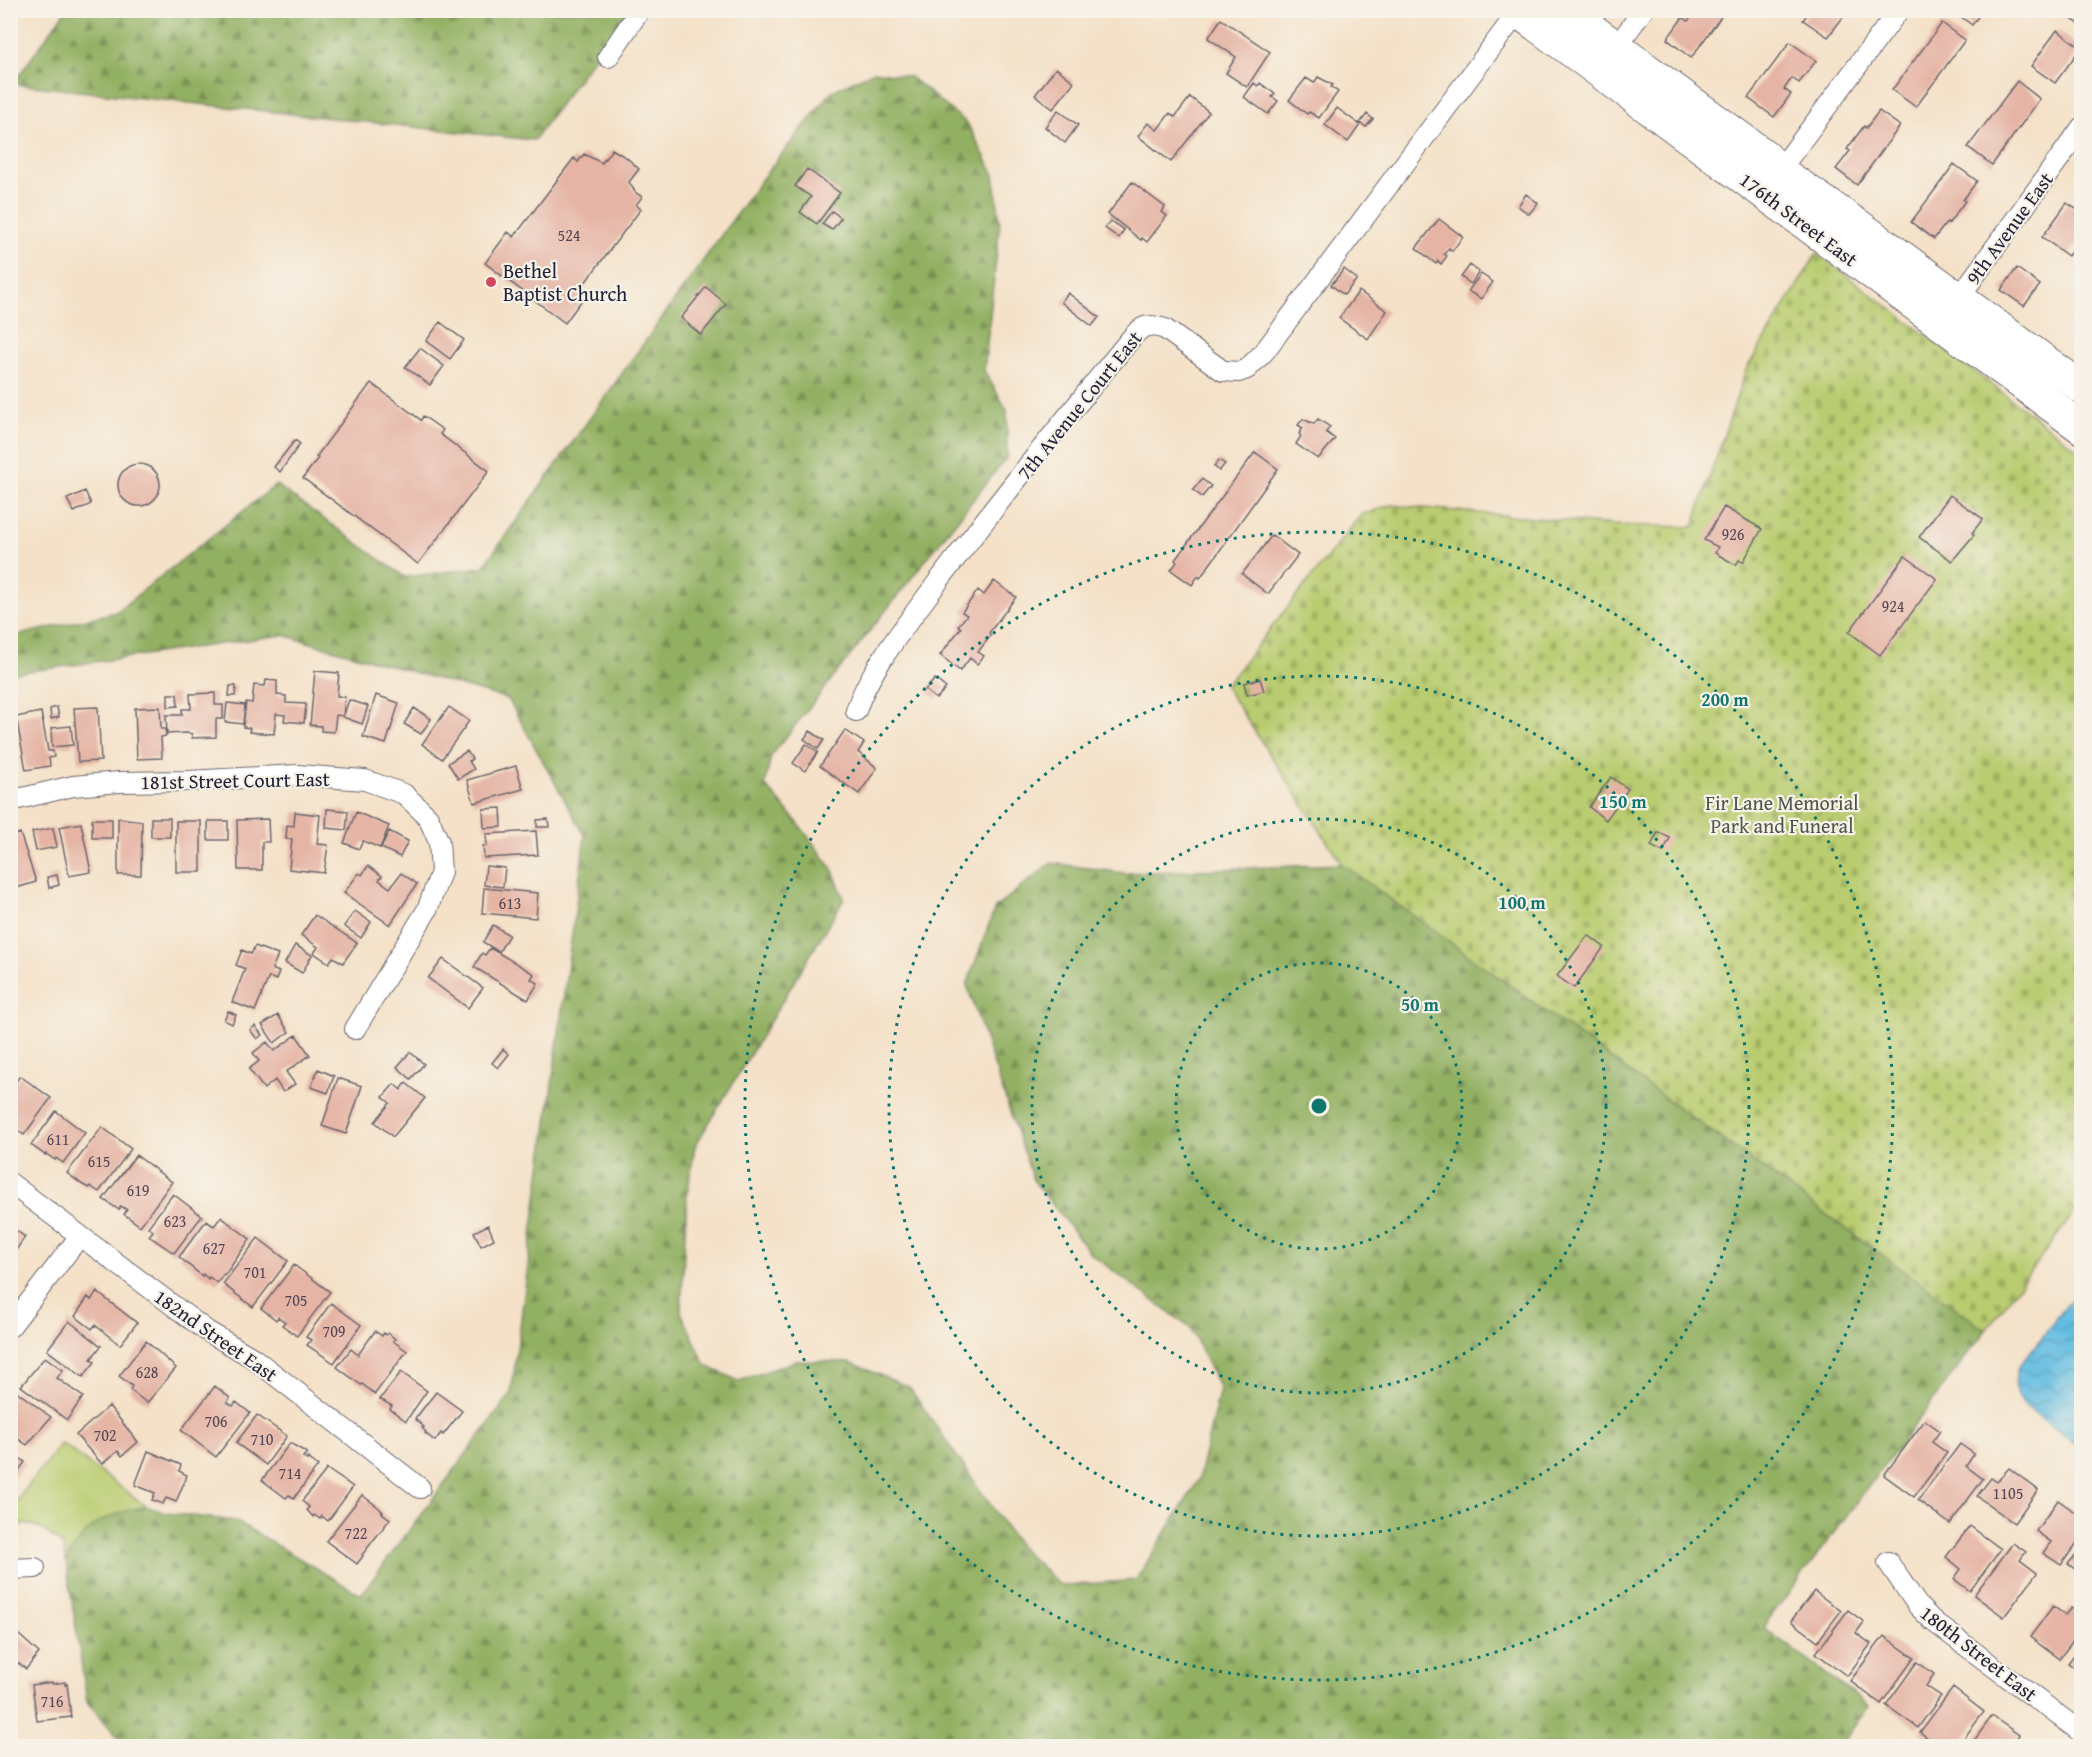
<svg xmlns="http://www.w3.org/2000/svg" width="2092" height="1757" font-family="'Gentium Book Plus',serif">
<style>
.forest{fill:url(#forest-firs);stroke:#5a694e;stroke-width:1.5}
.cemetery{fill:url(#cemetery-stones);stroke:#6e7755;stroke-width:1.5}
.green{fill:#b9cc6f;stroke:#6e7755;stroke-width:1.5}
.water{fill:url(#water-waves);stroke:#43708e;stroke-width:1.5}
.building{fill:#e5b4a4}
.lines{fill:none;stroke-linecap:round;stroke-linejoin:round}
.street-casing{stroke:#6c656c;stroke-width:22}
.primary-casing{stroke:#6c656c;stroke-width:34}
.street{stroke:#fff;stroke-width:20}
.primary{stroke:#fff;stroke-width:32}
.ring{fill:none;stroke:#0f766e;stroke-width:3;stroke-dasharray:3 6}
.poi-dot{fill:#d1495b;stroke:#f7f3e8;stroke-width:2}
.labels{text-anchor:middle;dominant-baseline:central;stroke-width:4.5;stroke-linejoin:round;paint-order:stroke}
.number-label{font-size:16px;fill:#534655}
.street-label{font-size:20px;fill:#22223b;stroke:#f7f3e8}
.poi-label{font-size:20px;fill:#22223b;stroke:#f7f3e8;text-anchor:start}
.park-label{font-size:20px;fill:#4f554b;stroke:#f7f3e8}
.centre{fill:#0f766e;stroke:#f7f3e8;stroke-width:3}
.ring-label{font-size:18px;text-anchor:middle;font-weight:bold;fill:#0f766e;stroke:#f7f3e8;stroke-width:4.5;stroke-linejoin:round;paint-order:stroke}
</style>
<defs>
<pattern id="forest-firs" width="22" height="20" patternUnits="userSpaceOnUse" patternTransform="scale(1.5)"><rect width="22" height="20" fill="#92b062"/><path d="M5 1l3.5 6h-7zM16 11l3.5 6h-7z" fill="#778f52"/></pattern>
<pattern id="cemetery-stones" width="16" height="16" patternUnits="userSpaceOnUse" patternTransform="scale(1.5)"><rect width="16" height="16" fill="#b9cc6f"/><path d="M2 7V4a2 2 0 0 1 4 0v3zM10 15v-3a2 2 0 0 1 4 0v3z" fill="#9faf61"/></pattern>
<pattern id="water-waves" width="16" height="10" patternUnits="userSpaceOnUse" patternTransform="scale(1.5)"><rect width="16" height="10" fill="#64bde1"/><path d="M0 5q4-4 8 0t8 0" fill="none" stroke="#5299b8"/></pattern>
</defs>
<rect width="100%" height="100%" fill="#f7f3e8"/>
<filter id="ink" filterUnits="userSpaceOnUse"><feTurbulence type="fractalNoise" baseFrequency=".0167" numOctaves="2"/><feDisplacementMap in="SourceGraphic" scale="12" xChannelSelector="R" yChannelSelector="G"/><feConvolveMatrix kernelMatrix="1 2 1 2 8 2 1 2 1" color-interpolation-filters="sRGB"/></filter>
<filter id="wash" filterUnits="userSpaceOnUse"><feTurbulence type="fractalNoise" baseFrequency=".008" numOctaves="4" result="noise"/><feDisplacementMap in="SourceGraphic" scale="24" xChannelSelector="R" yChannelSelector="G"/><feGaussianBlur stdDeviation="1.35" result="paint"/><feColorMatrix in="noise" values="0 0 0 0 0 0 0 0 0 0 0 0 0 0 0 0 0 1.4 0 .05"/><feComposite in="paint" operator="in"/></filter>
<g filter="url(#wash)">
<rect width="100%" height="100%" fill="#f4e1c8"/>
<!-- forest -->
<path class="forest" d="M65 11H628L534 140 13 84Z
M874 71 910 77 967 123 994 174 1000 222 984 371 1007 410V457L771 756 765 785 797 822 832 868 844 899 695 1146 687 1194 681 1312 706 1366 739 1381 796 1361 849 1362 909 1387 1019 1546 1061 1586 1136 1580 1198 1481 1220 1389 1190 1328 1091 1254 1033 1180 967 985 995 908 1051 863 1125 873 1342 864 1986 1330 1763 1627 1869 1706 1840 1746H126L87 1702 66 1561 75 1545 84 1533 97 1523 113 1514 146 1506 166 1513 236 1521 361 1595 511 1394 585 836 508 699 283 635 11 674 10 637 116 612 276 485 405 577 483 567 761 180 832 91Z"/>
<!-- cemetery -->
<path class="cemetery" d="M1817 253 2081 452V1204L1986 1330 1342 864 1225 686 1361 515 1391 505 1613 525 1693 527 1746 370Z"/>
<!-- green -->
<path class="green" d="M61 1443 146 1506C105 1516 87 1522 66 1561L63 1546 48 1533 36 1526 23 1524 10 1530 11 1508Z"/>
<!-- water -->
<path class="water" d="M2081 1287V1448L2023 1404C2014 1391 2014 1383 2018 1368Z"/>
<g id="blocks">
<!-- building -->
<path class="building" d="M1697 10H1726L1691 58 1667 39 1683 17 1688 21Z
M1810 10H1838L1844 16 1828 37 1803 20Z
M1952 10H1983L1972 25Z
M2064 10H2082V26L2063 13Z
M1221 19 1270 52 1247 87 1226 73 1236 57 1208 38Z
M1942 23 1965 40 1916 107 1892 90Z
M2057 30 2081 48 2055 83 2031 66Z
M1790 42 1816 61 1799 83 1792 78 1784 89 1791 94 1774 117 1748 98Z
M1056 68 1074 82 1053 109 1035 95Z
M1318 77 1333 85 1331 87 1338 92 1319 118 1309 112 1307 114 1289 100 1306 78 1314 83Z
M2017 81 2040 99 1992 165 1968 147Z
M1254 83 1258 86 1260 83 1275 94 1272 97 1278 101 1268 114 1244 97Z
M1190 97 1209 112 1171 162 1138 136 1148 123 1157 130 1170 113 1175 117Z
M1337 108 1360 125 1348 142 1325 125Z
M1058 110 1078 125 1065 143 1045 127Z
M1879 111 1900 126 1857 185 1836 169 1850 151 1847 149 1864 126 1866 128Z
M1367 114 1373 119 1366 127 1360 123Z
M612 149 627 158 639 169 629 182 635 192 642 197 636 205 641 209 581 288 587 293 565 323 485 263 508 232 514 237 574 158 578 162 584 154 602 163Z
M1954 164 1977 181 1963 200 1965 201 1949 223 1947 222 1934 239 1911 222Z
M807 169 840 193 817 224 800 212 811 197 795 186Z
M1132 182 1165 207 1162 212 1167 216 1147 242 1142 238 1141 240 1108 214Z
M1526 194 1538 203 1529 214 1518 206Z
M2067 203 2082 213V237L2068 256 2042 237Z
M832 211 841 218 832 230 822 224Z
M1439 219 1463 237 1452 251 1449 248 1444 254 1447 256 1441 264 1438 261 1436 264 1416 248Z
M1111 221 1124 230 1119 238 1105 228Z
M1470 265 1479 272 1471 284 1461 277Z
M2017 268 2040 285 2024 306 2001 290Z
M1344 269 1357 279 1344 295 1331 285Z
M1481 274 1493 282 1481 299 1468 291Z
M706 287 726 304 701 335 681 318Z
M1359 291 1387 311 1368 339 1339 318Z
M1068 293 1099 317 1092 326 1061 302Z
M440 322 464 340 450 359 426 341Z
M420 348 444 366 430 385 405 367Z
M371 383 421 420 423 416 443 430 440 434 489 471 418 564 303 478 318 458 316 457Z
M1303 419 1314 424 1318 419 1330 427 1326 432 1335 439 1318 459 1296 444 1301 436 1299 434 1303 428 1298 425Z
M295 440 300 444 280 472 274 467Z
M1255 452 1278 469 1200 578 1198 576 1192 585 1171 570 1177 562 1175 560Z
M1219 460 1225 464 1219 471 1214 466Z
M118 485a21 21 0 1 1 42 0a21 21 0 1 1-42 0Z
M1202 479 1211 486 1202 497 1193 490Z
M85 491 91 504 74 512 67 499Z
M1950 495 1983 519 1972 533 1974 535 1952 561 1919 537Z
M1724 507 1762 529 1743 562 1739 560 1736 565 1715 553 1718 547 1704 540Z
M1272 535 1298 555 1268 594 1242 574Z
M1905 556 1937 579 1880 655 1849 632Z
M994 581 1016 597 989 633 991 635 978 652 984 656 977 664 970 658 960 671 940 655 961 628 958 626 967 615 962 612 978 590 984 595Z
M315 671 339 673 337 696 345 697 343 716 336 715 334 732 321 731V726L310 725Z
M935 679 946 688 936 699 925 690Z
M1260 679 1264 691 1247 695 1244 683Z
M266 680 277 681V695L286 696V703L306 704 304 723 284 721 285 715 276 714 274 734 249 732 250 728 243 727 246 702 252 703 254 685 265 686Z
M230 686H236L235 696H229Z
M215 693V705H223V719H216V737L192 738V734L186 733 167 734 166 715H182V709H191L190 694Z
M168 694H177L178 706 168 707Z
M376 695 399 703 386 744 363 737Z
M349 700 368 706 362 724 343 717Z
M227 703 245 705 243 724 225 722Z
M57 707 59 717 51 719 50 709Z
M98 707 101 761 78 762 74 708Z
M160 707 161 729H165L166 736 161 737 162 758 137 759 135 708Z
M449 707 469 721 442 759 422 744Z
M414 708 431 719 421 734 404 724Z
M41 712 48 751H53L54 757 49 758 50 766 26 770 16 717Z
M71 726 73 745 52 747 51 728Z
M845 730 864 743 858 752 877 768 859 794 820 766Z
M810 731 824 740 818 749 804 739Z
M14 740 18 759 10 761V741Z
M806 744 818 752 805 771 793 763Z
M467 751 472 759 469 761 474 769 458 779 448 763Z
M516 766 523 789 474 803 467 780Z
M1611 777 1628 789 1606 820 1589 807Z
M501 808 502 827 484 828 483 809Z
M327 809 348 811 346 830 326 828Z
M295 812 320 815 317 844 328 845 324 873 289 869 292 839H286L287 825 294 826Z
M356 812 389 826 380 848 363 841 359 849 344 843Z
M118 818 142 821 141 875H118Z
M151 818H170V837H151Z
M92 819H112V838H92Z
M268 819 269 842H262V870H238L237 820Z
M548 819 549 827H537V820Z
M176 821H201V872H176Z
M208 821H228V840H208Z
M81 823 91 872 69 876 59 827Z
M53 828 57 847 36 851 32 832Z
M389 831 408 841 400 857 381 848Z
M536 831 538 855 484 858 483 846H487L486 834Z
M1658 832 1670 838 1663 852 1651 846Z
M20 833 36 882 13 889 10 881V837Z
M368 866 382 876 379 880 390 888 401 873 417 884 390 925 344 893 359 873 362 875Z
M486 866 505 868 503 887 484 885Z
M57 875 59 885 49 888 47 877Z
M484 888 538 893 536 918 482 913Z
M355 911 371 922 361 938 344 926Z
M315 915 357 943 343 963 333 957 329 963 314 953 318 947 301 935Z
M493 925 509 935 499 952 483 942Z
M1588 935 1604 947 1574 988 1557 976Z
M295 945 312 955 302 973 285 963Z
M255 946 278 955 272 969 279 972 276 980 269 977 255 1011 232 1002 245 969 236 965 242 950 251 954Z
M490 948 534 974 531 979 538 983 528 1000 474 967 482 953 485 955Z
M443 959 483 988 468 1008 428 978Z
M228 1011 236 1015 232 1024 224 1020Z
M278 1015 289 1032 274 1043 262 1025Z
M255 1026 262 1035 257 1039 250 1030Z
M296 1035 310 1055 286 1072 295 1084 283 1092 275 1080 264 1089 249 1069 259 1061 253 1053 267 1042 274 1051Z
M503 1049 509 1054 498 1068 492 1063Z
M410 1052 424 1064 411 1079 397 1067Z
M318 1069 334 1076 328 1093 311 1087Z
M20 1076 51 1098 24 1135 10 1125V1089Z
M338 1078 362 1086 346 1134 322 1126Z
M406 1083 425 1098 393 1137 375 1122 390 1103 383 1097 394 1084 401 1090Z
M56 1111 85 1133 63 1163 56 1158 55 1160 46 1154 45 1155 31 1145Z
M102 1127 131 1149 99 1192 90 1186 89 1188 83 1185 67 1173Z
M136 1155 172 1182 140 1226 124 1214 127 1210 121 1206 119 1210 103 1199Z
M173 1194 202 1216 174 1253 149 1236 153 1231 148 1227Z
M221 1217 250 1239 225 1275 224 1274 217 1283 209 1277 208 1279 203 1274 202 1276 179 1257 206 1221 214 1226Z
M488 1225 494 1239 481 1246 474 1232Z
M10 1226 25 1237 10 1259Z
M258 1238 288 1261 253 1307 223 1284Z
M294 1265 330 1292 297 1336 282 1325 285 1322 278 1317 276 1320 261 1308Z
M97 1292 137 1323 120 1345 95 1325 92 1329 75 1316 88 1297 91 1300Z
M331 1303 361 1325 334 1363 307 1345 311 1340 306 1337Z
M69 1321 101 1346 91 1359 95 1362 83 1377 47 1350Z
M375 1331 382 1336 384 1333 386 1335 388 1333 395 1339 393 1341 407 1351 375 1394 362 1384 361 1385 337 1367 351 1349 358 1355Z
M146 1341 176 1368 147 1403 130 1390 132 1386 119 1376Z
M45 1357 63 1370 57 1378 83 1397 67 1420 21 1386Z
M401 1372 427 1391 406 1421 390 1409 392 1406 380 1399Z
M215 1386 230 1398 227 1402 233 1406 236 1402 250 1413 216 1457 181 1430Z
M16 1391 51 1417 27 1445 10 1433V1399Z
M436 1392 462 1411 443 1435 441 1433 435 1441 425 1433 426 1432 422 1428 424 1427 415 1419Z
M109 1406 138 1442 122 1456 118 1451 102 1464 76 1435Z
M257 1415 287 1436 266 1465 236 1443Z
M1925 1420 1940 1431 1932 1442 1947 1453 1914 1497 1884 1475Z
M10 1442 15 1446 11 1452 25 1462 10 1483Z
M290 1443 307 1453 303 1457 307 1460 308 1458 318 1466 294 1498 289 1495 286 1498 262 1480Z
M1960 1444 1974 1454 1966 1466 1983 1479 1950 1524 1918 1500Z
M148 1451 181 1465 179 1471 187 1475 176 1502 166 1498 163 1504 152 1500 155 1493 135 1485Z
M2009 1468 2038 1490 2014 1523 1977 1496 1991 1478 1997 1482Z
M327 1469 353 1487 328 1521 322 1516 320 1519 314 1515 313 1517 307 1510 309 1507 302 1501Z
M362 1495 378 1507 383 1512 382 1513 390 1519 362 1555 363 1556 357 1564 326 1541Z
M2058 1500 2082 1517V1536L2061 1565 2043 1553 2051 1542 2036 1531Z
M1970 1526 2001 1549 1970 1591 1954 1579 1961 1569 1946 1557Z
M2013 1543 2026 1552 2020 1560 2037 1573 2004 1617 1974 1595Z
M2082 1547V1574L2068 1564Z
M1814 1591 1841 1611 1818 1641 1791 1621Z
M2053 1606 2065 1615 2071 1608 2082 1616V1629L2059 1659 2030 1637Z
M1848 1610 1864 1622 1856 1633 1871 1644 1847 1676 1816 1653Z
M18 1634 39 1653 26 1669 18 1663 10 1673V1635L15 1639Z
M1884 1636 1914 1658 1881 1704 1850 1681Z
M2082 1644V1673L2068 1663Z
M1917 1662 1934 1674 1926 1686 1941 1696 1918 1728 1886 1705Z
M52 1682V1684L65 1682V1685L67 1684 71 1717 37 1721 32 1685Z
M1953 1688 1984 1712 1958 1746H1938L1920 1732Z
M1992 1716 2019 1735 2011 1746H1970Z"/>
</g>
</g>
<g filter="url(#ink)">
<use href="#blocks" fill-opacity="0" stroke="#6c656c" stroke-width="1.5"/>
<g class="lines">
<!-- street casing -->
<g class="street-casing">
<path id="street" d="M1616 48 1643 10
M608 57 640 10
M1779 171 1899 10
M1958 299 2082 127
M856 711C868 672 906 625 931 591 996 504 1064 420 1133 336 1144 324 1150 324 1165 329L1223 371 1239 372 1247 369 1264 352 1518 12
M10 801 73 786 119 782 188 781 297 775 365 780 404 794 428 817 439 842 441 872 427 910 355 1029
M10 1183 207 1331 253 1358 420 1488
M10 1327 80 1236
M1888 1562 1918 1606 1934 1622 2082 1733
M10 1569 35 1568"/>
</g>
<!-- primary casing -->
<g class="primary-casing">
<path id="primary" d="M1516 10 2082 428
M1565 10 1765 156 1779 171 1862 228 2082 388"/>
</g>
<!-- street -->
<use href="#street" class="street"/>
<!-- primary -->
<use href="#primary" class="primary"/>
</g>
</g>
<!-- distance rings -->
<g class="ring">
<circle cx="1319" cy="1106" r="143"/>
<circle cx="1319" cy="1106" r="287"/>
<circle cx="1319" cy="1106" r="430"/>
<circle cx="1319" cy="1106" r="574"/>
</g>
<!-- markers -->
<circle class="poi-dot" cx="491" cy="282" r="6"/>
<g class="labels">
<!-- number labels -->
<g class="number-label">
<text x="569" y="235">524</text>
<text x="1733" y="534">926</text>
<text x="1893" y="606">924</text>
<text x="510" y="903">613</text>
<text x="58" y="1139">611</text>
<text x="99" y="1161">615</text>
<text x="138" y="1190">619</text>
<text x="175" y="1221">623</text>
<text x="214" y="1248">627</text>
<text x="255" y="1272">701</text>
<text x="296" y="1300">705</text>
<text x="334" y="1331">709</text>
<text x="147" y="1372">628</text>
<text x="216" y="1421">706</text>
<text x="105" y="1435">702</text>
<text x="262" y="1439">710</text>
<text x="290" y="1473">714</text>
<text x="2008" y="1493">1105</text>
<text x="356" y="1533">722</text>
<text x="52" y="1701">716</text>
</g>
<!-- street labels -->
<g class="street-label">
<text transform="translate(1799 219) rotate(37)">176th Street East</text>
<text transform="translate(2009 228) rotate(-54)">9th Avenue East</text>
<text transform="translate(1079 405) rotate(-51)">7th Avenue Court East</text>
<text transform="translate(235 780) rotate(-1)">181st Street Court East</text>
<text transform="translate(216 1335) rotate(35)">182nd Street East</text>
<text transform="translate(1979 1653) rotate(38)">180th Street East</text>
</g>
<!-- poi labels -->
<g class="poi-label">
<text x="503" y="270">Bethel<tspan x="503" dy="23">Baptist Church</tspan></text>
</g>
<!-- park labels -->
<g class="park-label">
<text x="1782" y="802">Fir Lane Memorial<tspan x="1782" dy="23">Park and Funeral</tspan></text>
</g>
</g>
<circle cx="1319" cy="1106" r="9" class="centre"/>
<g class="ring-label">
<text x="1725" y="706">200 m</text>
<text x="1623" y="808">150 m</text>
<text x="1522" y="909">100 m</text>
<text x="1420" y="1011">50 m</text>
</g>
<!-- margin -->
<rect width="2092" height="1757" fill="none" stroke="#f7f3e8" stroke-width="36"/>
</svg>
